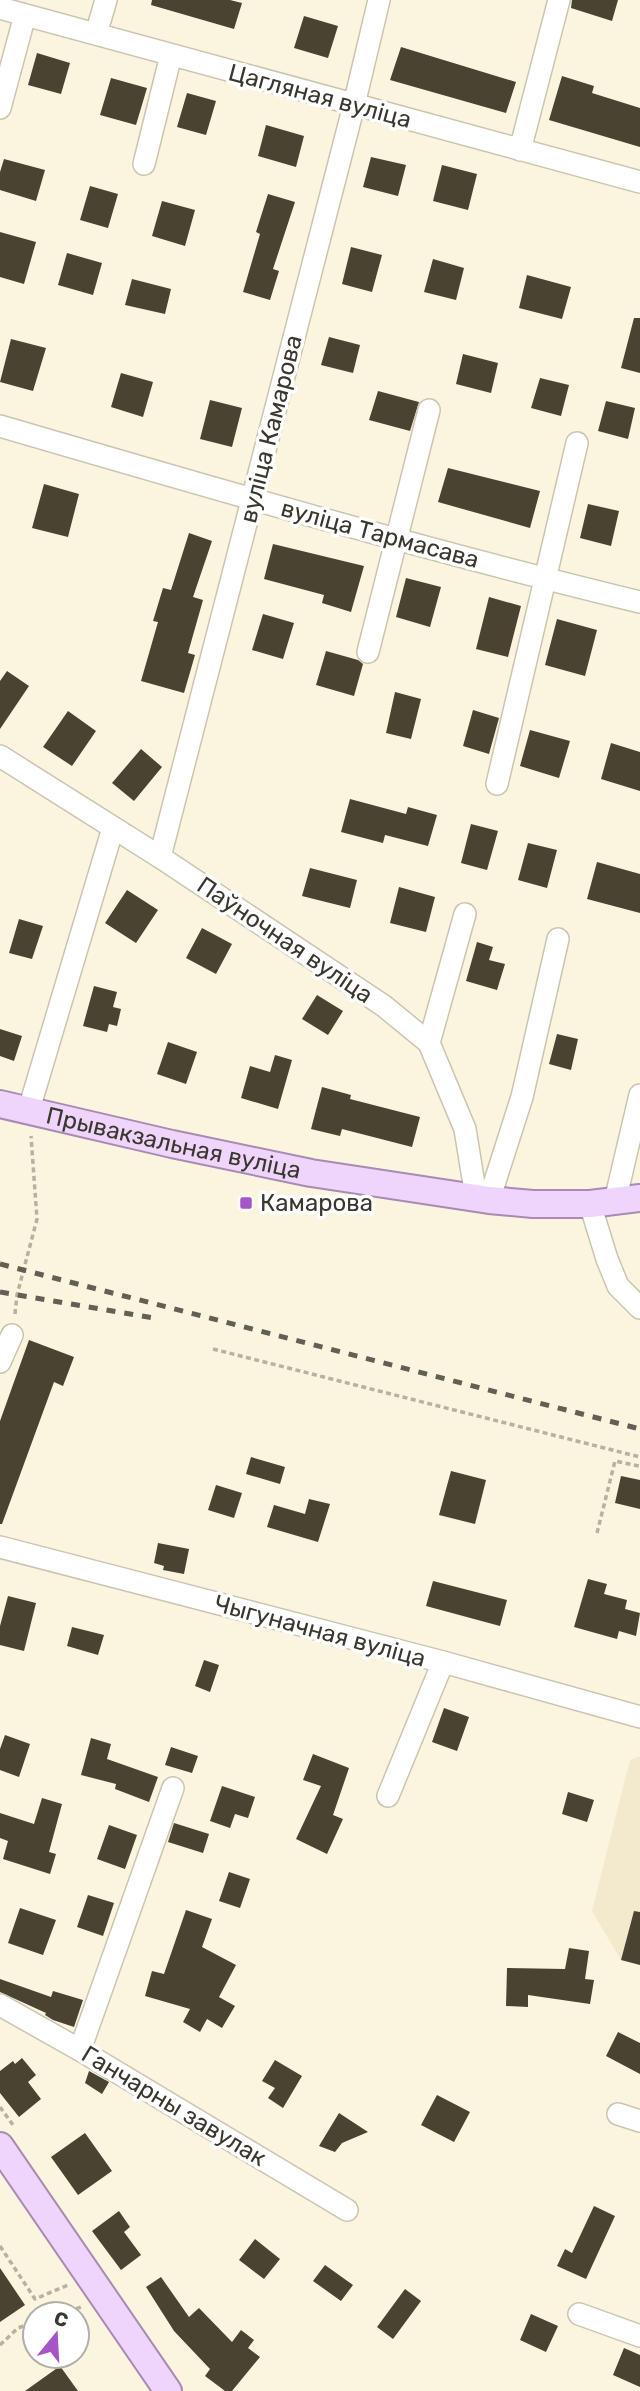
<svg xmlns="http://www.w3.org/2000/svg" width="640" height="2391" font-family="Rubik,sans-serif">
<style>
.built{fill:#f3eace}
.building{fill:#494332}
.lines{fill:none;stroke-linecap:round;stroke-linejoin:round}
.minor-casing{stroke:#cbc5b0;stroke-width:24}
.major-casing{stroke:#a88ab2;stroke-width:30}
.path{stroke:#b6b1a0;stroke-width:3.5;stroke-dasharray:5 3.5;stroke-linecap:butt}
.minor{stroke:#fff;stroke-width:21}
.major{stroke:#efd4fb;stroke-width:26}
.rail{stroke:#625f54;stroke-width:5;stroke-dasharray:9 9;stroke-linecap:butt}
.poi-dot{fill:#a555c5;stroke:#fff;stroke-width:2.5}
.labels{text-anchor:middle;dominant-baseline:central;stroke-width:7;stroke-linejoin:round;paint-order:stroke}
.street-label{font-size:24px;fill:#3a372f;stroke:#fff}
.poi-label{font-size:24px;fill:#3a372f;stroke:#fff;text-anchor:start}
</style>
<rect width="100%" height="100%" fill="#fbf5df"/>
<!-- built -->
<path class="built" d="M640 1756V1965L621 1960 592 1911 630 1760Z"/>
<!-- building -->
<path class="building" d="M152 0H230L242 3 234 29 151 5Z
M572 0H618L612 21 571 8Z
M304 16 338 26 328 58 294 48Z
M401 47 516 82 506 113 390 80Z
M37 53 70 63 61 94 28 85Z
M562 76 594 86 592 93 640 108V147L549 120Z
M111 78 147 88 136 125 100 115Z
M187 93 216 101 206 135 177 127Z
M266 125 304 136 296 167 258 156Z
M371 157 406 165 398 196 363 187Z
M4 159 45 170 36 201 0 190V172Z
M442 165 477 174 468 210 433 201Z
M90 186 118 194 108 228 80 220Z
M268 194 295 202 273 269 279 271 270 300 243 292 260 234 256 232Z
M162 201 195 210 185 246 152 236Z
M0 232 36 242 24 284 0 277Z
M351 247 382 255 372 292 342 284Z
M67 253 102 263 93 295 58 285Z
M433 259 464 268 456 300 424 292Z
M527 275 571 287 562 319 519 308Z
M132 279 171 289 165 314 125 305Z
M634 318H640V373L621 368Z
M329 337 360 345 353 373 321 365Z
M11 339 46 348 33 391 0 382Z
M463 354 498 363 491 393 456 384Z
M121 373 153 382 143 417 111 407Z
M540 378 569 385 561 416 531 408Z
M378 391 419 402 410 431 369 420Z
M210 400 242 408 232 447 200 439Z
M606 401 635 408 628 439 598 431Z
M448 468 540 491 530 528 438 502Z
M44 484 79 494 68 537 32 528Z
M588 504 619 511 611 546 580 538Z
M189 533 212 541 193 597 203 600 188 653 195 655 184 693 141 681 158 622 153 621 163 588 171 590Z
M273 544 364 566 351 612 322 603 324 595 264 579Z
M406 578 441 587 430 627 396 617Z
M489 597 521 606 508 657 476 649Z
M263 614 294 623 283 659 252 650Z
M557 619 597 630 585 676 545 665Z
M326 651 358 660 363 664 354 696 316 685Z
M7 671 29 686 0 729V681Z
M395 692 421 699 411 739 386 733Z
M473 710 499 718 489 754 463 746Z
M68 711 96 731 72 766 43 747Z
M530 730 570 741 559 778 520 766Z
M611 743 640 752V791L601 779Z
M141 749 162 767 134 801 112 783Z
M350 799 406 814 408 807 437 815 428 846 385 835 383 843 341 832Z
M471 824 498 831 487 870 461 863Z
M528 843 557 850 547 888 518 880Z
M597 862 640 874V913L587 899Z
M310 868 357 880 350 908 302 896Z
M399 887 435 897 426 932 390 923Z
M127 890 158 910 136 943 105 923Z
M19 919 43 926 32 959 9 953Z
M202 928 232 944 216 974 186 958Z
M477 942 493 947 489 960 505 964 497 990 466 981Z
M94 986 117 992 113 1007 121 1009 117 1026 109 1024 107 1032 83 1026Z
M317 995 343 1011 328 1035 302 1019Z
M0 1029 22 1036 14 1061 0 1056Z
M557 1034 578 1039 571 1070 549 1064Z
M168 1042 197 1052 186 1084 157 1074Z
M275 1055 292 1060 278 1109 241 1098 250 1066 270 1072Z
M322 1087 351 1095 350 1099 420 1117 412 1147 342 1129 340 1136 311 1129Z
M29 1340 74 1357 63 1386 54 1382 2 1524H0V1421Z
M251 1457 285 1467 280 1484 246 1474Z
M451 1471 486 1480 475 1524 439 1515Z
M621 1476 640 1480V1509L615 1503Z
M216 1485 242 1493 234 1518 208 1510Z
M309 1499 330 1504 318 1542 267 1527 274 1505 305 1514Z
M158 1543 189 1549 184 1574 163 1570 164 1566 154 1563Z
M588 1579 607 1584 604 1594 627 1600 625 1609 640 1613 636 1636 619 1631 617 1639 574 1627Z
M433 1581 507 1600 500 1626 426 1606Z
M8 1596 36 1603 24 1651 0 1645V1626Z
M72 1627 104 1635 98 1655 67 1646Z
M204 1660 219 1665 210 1692 195 1686Z
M444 1708 469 1717 457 1751 432 1742Z
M5 1735 30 1744 19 1777 0 1770V1749Z
M91 1738 111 1744 107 1759 158 1777 149 1802 115 1789 116 1784 81 1775Z
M171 1747 198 1756 192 1773 165 1765Z
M313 1754 349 1768 333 1815 343 1819 327 1854 296 1839 321 1786 303 1780Z
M222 1786 255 1797 248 1818 235 1814 230 1828 210 1821Z
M568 1792 594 1800 587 1822 562 1814Z
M42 1798 62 1804 49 1852 56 1854 50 1874 3 1859 8 1841 0 1838V1813L34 1824Z
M174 1823 209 1834 203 1853 168 1842Z
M109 1825 137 1835 125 1869 97 1859Z
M229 1872 250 1879 240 1908 219 1901Z
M88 1895 114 1903 103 1936 77 1927Z
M20 1908 56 1920 43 1955 8 1943Z
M186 1910 212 1919 202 1947 236 1965 219 1997 235 2006 222 2028 207 2019 200 2032 183 2022 190 2009 145 1996 152 1971 164 1974Z
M634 1911 640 1912V1965L621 1960Z
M569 1948 589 1951 585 1979 594 1980 590 2004 528 1995V2007L506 2006 507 1968 565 1969Z
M0 1979 51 1997 53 1991 83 2000 74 2027 53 2020 45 2015 46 2013 0 1992Z
M618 2032 640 2043V2074L606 2056Z
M22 2058 36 2075 28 2082 41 2099 19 2117 0 2093V2071L13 2061 15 2064Z
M275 2060 302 2076 283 2108 268 2098 275 2088 262 2081Z
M89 2071 109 2082 102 2094 85 2083Z
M437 2095 470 2112 454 2142 421 2125Z
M339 2113 368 2132 342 2143 335 2152 319 2146Z
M85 2133 112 2171 78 2195 51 2157Z
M594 2206 615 2216 586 2279 557 2266 565 2249 572 2253Z
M119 2211 130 2227 124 2232 141 2255 121 2270 92 2231Z
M255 2239 280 2259 264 2279 239 2260Z
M325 2265 353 2285 341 2301 313 2281Z
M0 2268 25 2305 0 2322Z
M161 2277 189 2317 199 2308 232 2342 241 2330 254 2340 248 2348 260 2357 232 2391H225L205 2376 210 2369 174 2331 146 2287Z
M405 2289 421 2301 393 2339 377 2327Z
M531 2314 558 2326 546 2352 520 2340Z
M624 2348 640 2355V2387L613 2375Z
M60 2366 78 2391H25Z"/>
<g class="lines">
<!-- minor casing -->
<g class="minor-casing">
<path id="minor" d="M0 8 640 182
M96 34 106 0
M0 108 25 15
M520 150 559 0
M144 164 171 55
M0 426C212 488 425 550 640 602
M368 652 429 410
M0 756 160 857 384 1006 429 1043 465 1129 476 1197
M497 784 577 443
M160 857 354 105 379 0
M429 1043 465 914
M29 1109 113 828
M489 1200 522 1097 558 939
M615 1201 640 1095
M590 1204 607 1259 618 1286 640 1308
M0 1362 12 1335
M0 1547 443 1662 640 1717
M388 1796 443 1662
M0 2005 80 2050 347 2210
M80 2050 173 1788
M618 2114 640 2121
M579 2314 640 2336"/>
</g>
<!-- major casing -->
<g class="major-casing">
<g id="major">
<path id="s1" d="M0 1104 172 1144 311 1173 489 1200 533 1204H590L640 1198"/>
<path d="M0 2146 168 2391"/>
</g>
</g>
<!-- path -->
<path class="path" d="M15 1314 17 1295 37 1219 31 1136
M213 1349 640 1457
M597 1533 615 1461 639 1466 640 1463
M0 2107 13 2125
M0 2246 35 2299 68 2285
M60 2314 81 2307
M0 2345 18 2328 35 2322"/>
<!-- minor -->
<use href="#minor" class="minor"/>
<!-- major -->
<use href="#major" class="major"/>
<!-- rail -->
<path class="rail" d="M0 1264 640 1429
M0 1292 154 1318"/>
</g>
<!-- markers -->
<rect class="poi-dot" x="239" y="1196" width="14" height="14" rx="3.5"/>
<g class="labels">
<!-- street labels -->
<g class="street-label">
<text transform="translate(320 96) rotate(15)">Цагляная вуліца</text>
<text transform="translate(271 429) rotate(-76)">вуліца Камарова</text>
<text transform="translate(380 534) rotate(15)">вуліца Тармасава</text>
<text transform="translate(285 940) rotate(34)">Паўночная вуліца</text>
<text stroke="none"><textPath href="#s1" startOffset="178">Прывакзальная вуліца</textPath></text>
<text transform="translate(320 1631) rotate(15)">Чыгуначная вуліца</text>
<text transform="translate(174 2106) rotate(31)">Ганчарны завулак</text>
</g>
<!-- poi labels -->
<g class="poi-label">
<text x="260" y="1203">Камарова</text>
</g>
</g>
<!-- north arrow -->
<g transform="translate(56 2335) rotate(18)"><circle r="33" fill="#ffffff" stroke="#b0afac" stroke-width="2"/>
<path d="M0-5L12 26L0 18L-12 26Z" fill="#a555c5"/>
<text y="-10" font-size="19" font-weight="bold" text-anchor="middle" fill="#3a372f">С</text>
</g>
</svg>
